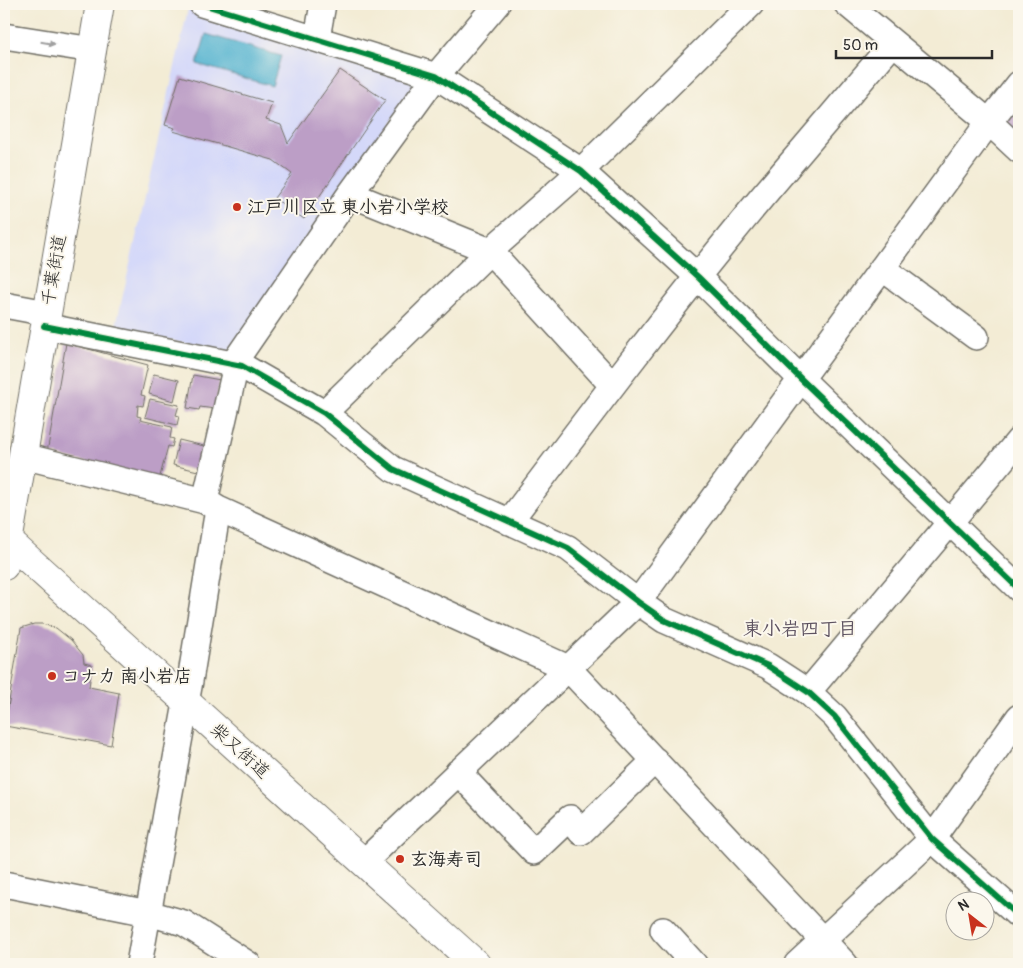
<svg xmlns="http://www.w3.org/2000/svg" width="1023" height="968" font-family="Pangolin,'Klee One',sans-serif">
<style>
.built{fill:#d4d8f9}
.water{fill:#50b1cf;stroke:#3e6e7d}
.building{fill:#bc9ec6}
.lines{fill:none;stroke-linecap:round;stroke-linejoin:round}
.minor-casing{stroke:#716f66;stroke-width:28}
.major-casing{stroke:#716f66;stroke-width:30}
.highway-casing{stroke:#716f66;stroke-width:30}
.minor{stroke:#fff;stroke-width:25}
.major{stroke:#fff;stroke-width:28}
.highway{stroke:#fff;stroke-width:28}
.cycleway-casing{stroke:#fbf7ec;stroke-width:9}
.cycleway{stroke:#00873e;stroke-width:6}
.oneway{fill:#a0a0a0}
.poi-dot{fill:#c8321e;stroke:#fbf7ec;stroke-width:2}
.labels{text-anchor:middle;dominant-baseline:central;stroke-width:4;stroke-linejoin:round;paint-order:stroke}
.poi-label{font-size:18px;font-weight:bold;fill:#2b2b2b;stroke:#fbf7ec;text-anchor:start}
.street-label{font-size:18px;fill:#2b2b2b;stroke:#fbf7ec}
.neighbourhood-label{font-size:19px;font-weight:bold;fill:#5e5361;stroke:#fbf7ec}
</style>
<rect width="100%" height="100%" fill="#fbf7ec"/>
<filter id="ink" filterUnits="userSpaceOnUse"><feTurbulence type="fractalNoise" baseFrequency=".02" numOctaves="2"/><feDisplacementMap in="SourceGraphic" scale="10" xChannelSelector="R" yChannelSelector="G"/><feConvolveMatrix kernelMatrix="1 2 1 2 8 2 1 2 1" color-interpolation-filters="sRGB"/></filter>
<filter id="wash" filterUnits="userSpaceOnUse"><feTurbulence type="fractalNoise" baseFrequency=".0096" numOctaves="4" result="noise"/><feDisplacementMap in="SourceGraphic" scale="20" xChannelSelector="R" yChannelSelector="G"/><feGaussianBlur stdDeviation="1.12" result="paint"/><feColorMatrix in="noise" values="0 0 0 0 0 0 0 0 0 0 0 0 0 0 0 0 0 1.4 0 .05"/><feComposite in="paint" operator="in"/></filter>
<g filter="url(#wash)">
<rect width="100%" height="100%" fill="#f3ecd5"/>
<!-- built -->
<path class="built" d="M188 9 413 76 417 83 230 351 115 330Z"/>
<!-- water -->
<path class="water" d="M206 34 281 56 272 86 197 64Z"/>
<g id="blocks">
<!-- building -->
<path class="building" d="M340 70 385 100 304 219 274 198 292 174 273 160 173 131 175 128 165 125 180 76 272 103 266 120 281 125 288 143Z
M1019 94V141L998 121Z
M66 343 148 365 141 395 145 396 143 406 138 405 137 416 141 417 140 420 172 427 170 438 174 439 172 447 168 446 159 480 47 453Z
M154 374 179 380 174 401 149 394Z
M193 375 220 380 215 409 200 407 199 410 187 408Z
M150 399 179 405 176 415 179 416 177 425 145 417Z
M179 440 208 447 202 472 173 465Z
M34 624H42L56 628 71 640 83 655 84 663 92 665 89 687 119 693 111 745 5 726 21 628Z"/>
</g>
</g>
<g filter="url(#ink)">
<use href="#blocks" fill-opacity="0" stroke="#716f66" stroke-width="1"/>
<g class="lines">
<!-- minor casing -->
<g class="minor-casing">
<path id="minor" d="M202 4 436 76 581 171 698 277 801 379 1019 589
M847 4 989 122 1019 150
M4 36 93 50
M317 38 323 4
M350 194 490 251 612 385
M882 268 976 337
M4 305 47 313
M44 326 242 366 324 413 393 469 568 548 638 602 664 620 768 666 808 692 835 717 932 839 1019 916
M233 364 350 194 436 76 497 4
M324 413 490 251 581 171 751 4
M23 456 205 501 218 509 568 668 845 964
M205 501 236 365
M509 522C592 412 675 302 763 196 806 145 850 94 893 43
M808 692 1019 440
M458 772 534 852 570 818 581 832 655 760
M364 862 638 602 989 122 1019 84
M4 884 148 913 184 923 248 964
M663 930 694 964
M139 964 190 681 218 509
M797 964 932 839 1019 717"/>
</g>
<!-- major casing -->
<g class="major-casing">
<path id="major" d="M4 537 476 964"/>
</g>
<!-- highway casing -->
<g class="highway-casing">
<path id="highway" d="M4 566 100 4"/>
</g>
<!-- minor -->
<use href="#minor" class="minor"/>
<!-- major -->
<use href="#major" class="major"/>
<!-- highway -->
<use href="#highway" class="highway"/>
<!-- cycleway casing -->
<g class="cycleway-casing">
<path id="cycleway" d="M202 4 436 76 581 171 698 277 801 379 1019 589
M44 326 242 366 324 413 393 469 568 548 638 602 664 620 768 666 808 692 835 717 932 839 1019 916"/>
</g>
<!-- cycleway -->
<use href="#cycleway" class="cycleway"/>
</g>
<!-- one-way arrows -->
<defs><path id="oneway-solid" d="M-6-.8H1V-3.2L6.5 0L1 3.2V.8H-6Z" transform="scale(1.25)"/></defs>
<use class="oneway" href="#oneway-solid" transform="translate(48 43) rotate(9)"/>
</g>
<!-- markers -->
<g class="poi-dot">
<circle cx="237" cy="207" r="5"/>
<circle cx="52" cy="676" r="5"/>
<circle cx="400" cy="859" r="5"/>
</g>
<g class="labels">
<!-- poi labels -->
<g class="poi-label">
<text x="247" y="207">江戸川区立 東小岩小学校</text>
<text x="62" y="676">コナカ 南小岩店</text>
<text x="410" y="859">玄海寿司</text>
</g>
<!-- street labels -->
<g class="street-label">
<text transform="translate(54 270) rotate(-80)">千葉街道</text>
<text transform="translate(240 751) rotate(42)">柴又街道</text>
</g>
<!-- neighbourhood labels -->
<g class="neighbourhood-label">
<text x="800" y="629">東小岩四丁目</text>
</g>
</g>
<!-- margin -->
<rect width="1023" height="968" fill="none" stroke="#fbf7ec" stroke-width="20"/>
<!-- north arrow -->
<g transform="translate(970 916) rotate(329)"><circle r="24" fill="#fbf7ec" stroke="#a8a59f"/>
<path d="M0-4L9 19L0 12L-9 19Z" fill="#c8321e"/>
<text y="-8" font-size="14" font-weight="bold" text-anchor="middle" fill="#2b2b2b">N</text>
</g>
<!-- scale -->
<path d="M836 50v8h156v-8" fill="none" stroke="#2b2b2b" stroke-width="2.5"/>
<text x="843" y="50" font-size="15" fill="#2b2b2b" stroke="#fbf7ec" stroke-width="4" paint-order="stroke">50 m</text>
</svg>
